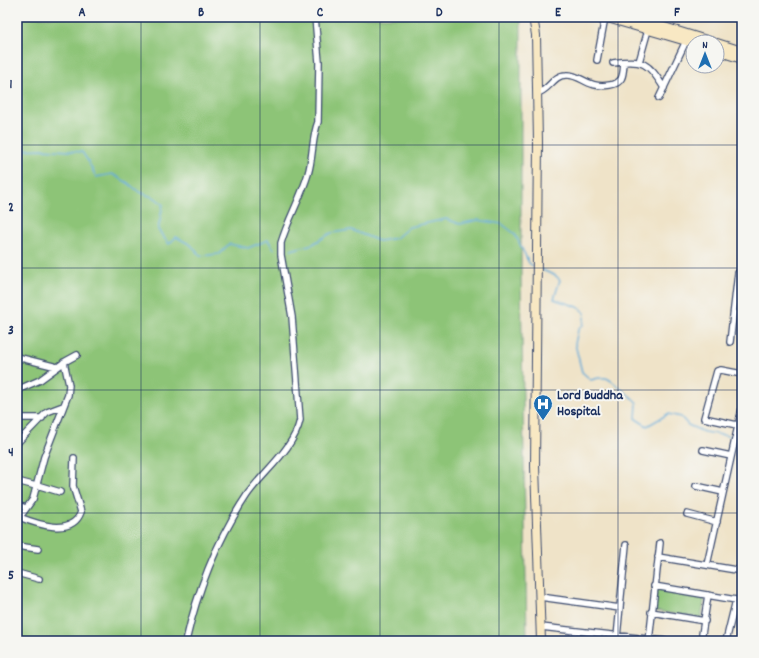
<svg xmlns="http://www.w3.org/2000/svg" width="759" height="658" font-family="Dekko,sans-serif">
<style>
.green{fill:#8dc477;stroke:#547a6a}
.lines{fill:none;stroke-linecap:round;stroke-linejoin:round}
.stream{stroke:#60aad8;stroke-width:1.5}
.street-casing{stroke:#3b4a6e;stroke-width:8}
.secondary-casing{stroke:#3b4a6e;stroke-width:10}
.street{stroke:#fff;stroke-width:5.5}
.secondary{stroke:#f8e8c3;stroke-width:8}
.grid{fill:none;stroke:#1b2f5e;stroke-width:1;stroke-opacity:0.55}
.labels{text-anchor:middle;dominant-baseline:central;stroke-width:4;stroke-linejoin:round;paint-order:stroke}
.poi-label{font-size:14px;font-weight:bold;fill:#1b2f5e;stroke:#f6f6f2;text-anchor:start}
.neatline{fill:none;stroke:#1b2f5e;stroke-width:1.5}
.grid-label{font-size:13px;text-anchor:middle;font-weight:bold;fill:#1b2f5e}
</style>
<rect width="100%" height="100%" fill="#f6f6f2"/>
<filter id="ink" filterUnits="userSpaceOnUse"><feTurbulence type="fractalNoise" baseFrequency=".025" numOctaves="2"/><feDisplacementMap in="SourceGraphic" scale="8" xChannelSelector="R" yChannelSelector="G"/><feConvolveMatrix kernelMatrix="1 2 1 2 8 2 1 2 1" color-interpolation-filters="sRGB"/></filter>
<filter id="wash" filterUnits="userSpaceOnUse"><feTurbulence type="fractalNoise" baseFrequency=".012" numOctaves="4" result="noise"/><feDisplacementMap in="SourceGraphic" scale="16" xChannelSelector="R" yChannelSelector="G"/><feGaussianBlur stdDeviation="0.9" result="paint"/><feColorMatrix in="noise" values="0 0 0 0 0 0 0 0 0 0 0 0 0 0 0 0 0 1.4 0 .05"/><feComposite in="paint" operator="in"/></filter>
<g filter="url(#wash)">
<rect width="100%" height="100%" fill="#efe3c8"/>
<!-- green -->
<path class="green" d="M17 17H521V274L527 641H17Z
M656 588 705 597 701 618 655 611Z"/>
<g class="lines">
<!-- stream -->
<path class="stream" d="M17 150 43 149 82 152 88 161 96 177 112 174 128 183 139 192 155 198 163 204 158 230 169 244 176 237 191 245 200 256 219 254 229 244 248 248 268 240 274 249
M291 250 313 244 331 233 351 230 379 241 396 238 409 227 446 219 460 224 478 220 502 224 515 234 529 263 533 266
M540 269 556 276 560 280 554 299 578 307 585 313 583 325 578 330 575 344 582 372 591 380C607 375 608 378 620 388 626 394 632 396 637 403L636 419 647 426 668 414 681 417 688 425 704 432 734 437
M737 438H742"/>
</g>
</g>
<g filter="url(#ink)">
<g class="lines">
<!-- street casing -->
<g class="street-casing">
<path id="street" d="M597 60 605 17
M639 62 648 30
M613 63C643 59 648 62 664 88
M537 93C549 91 553 75 566 75 582 74 586 89 610 85 624 83 623 74 624 62
M659 98 686 41
M735 301 742 302
M730 342 738 273H742
M17 357 57 367
M17 390 40 380 66 361 77 355
M17 418H42
M742 426 704 418 717 371 721 370 742 374
M17 443 47 412 63 406
M703 450 731 456
M17 481 36 486
M37 485 60 492
M696 486 723 492
M17 505 26 508
M687 514 717 522
M19 517C37 524 72 537 81 512L73 486 74 458
M17 521 33 499 44 457 68 395 69 385 64 362
M17 546 38 549
M658 557 742 571
M707 565 742 408
M17 573 39 579
M654 586 742 601
M540 597 620 608
M651 612 705 621
M541 627 665 641
M573 632 574 641
M617 637 626 545
M186 641C198 588 217 540 247 495 263 472 294 449 300 420L292 317 281 255V243C288 219 301 198 308 174 313 158 312 137 318 122L319 62 315 17
M649 641 660 543
M701 641 708 595
M726 641 736 600"/>
</g>
<!-- secondary casing -->
<g class="secondary-casing">
<path id="secondary" d="M533 17 536 35 538 142 535 466 541 641
M604 17 693 43
M632 17 713 42
M717 43 742 51
M717 51 742 59"/>
</g>
<!-- street -->
<use href="#street" class="street"/>
<!-- secondary -->
<use href="#secondary" class="secondary"/>
</g>
</g>
<!-- grid -->
<path class="grid" d="M141 17V641M260 17V641M380 17V641M499 17V641M618 17V641M17 145H742M17 268H742M17 390H742M17 513H742"/>
<!-- icons -->
<defs>
<g id="hospital-pin" transform="scale(1)"><path d="M0 17L-7.5 6A9.5 9.5 0 1 1 7.5 6Z" fill="#1f6fb2" stroke="#f6f6f2"/><path d="M-5-5h3v3.5h4V-5h3V5h-3V1.5h-4V5h-3Z" fill="#fff"/></g>
</defs>
<g fill-rule="evenodd">
<use href="#hospital-pin" x="543" y="404"/>
</g>
<g class="labels">
<!-- poi labels -->
<g class="poi-label">
<text x="557" y="396">Lord Buddha<tspan x="557" dy="16">Hospital</tspan></text>
</g>
</g>
<!-- margin -->
<rect width="759" height="658" fill="none" stroke="#f6f6f2" stroke-width="44"/>
<!-- north arrow -->
<g transform="translate(705 54)"><circle r="19" fill="#f6f6f2" stroke="#9ea6b7"/>
<path d="M0-3L7 15L0 10L-7 15Z" fill="#1f6fb2"/>
<text y="-6" font-size="11" font-weight="bold" text-anchor="middle" fill="#1b2f5e">N</text>
</g>
<rect x="22" y="22" width="715" height="614" class="neatline"/>
<g class="grid-label">
<text x="82" y="16">A</text>
<text x="201" y="16">B</text>
<text x="320" y="16">C</text>
<text x="439" y="16">D</text>
<text x="558" y="16">E</text>
<text x="677" y="16">F</text>
<text x="11" y="88">1</text>
<text x="11" y="211">2</text>
<text x="11" y="334">3</text>
<text x="11" y="456">4</text>
<text x="11" y="579">5</text>
</g>
</svg>
